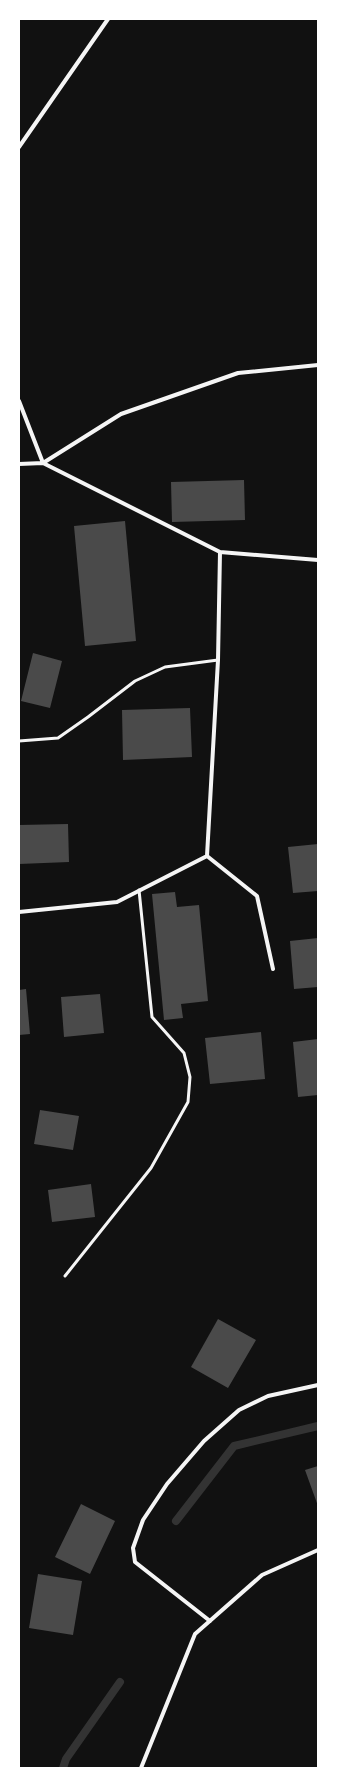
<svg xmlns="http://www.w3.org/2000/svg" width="337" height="1787" font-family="Bitter,serif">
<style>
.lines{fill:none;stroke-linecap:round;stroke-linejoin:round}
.stream{stroke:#333;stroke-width:8}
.building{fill:#4a4a4a}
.service{stroke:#f5f5f5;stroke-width:3}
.minor{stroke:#f5f5f5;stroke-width:4}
</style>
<rect width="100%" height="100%" fill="#111"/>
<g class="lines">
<!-- stream -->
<path class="stream" d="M176 1521 234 1446 318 1426
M63 1768 66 1759 120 1682"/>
</g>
<!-- building -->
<path class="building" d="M244 480 245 520 172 522 171 482Z
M125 521 136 641 85 646 74 526Z
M33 653 62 661 50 708 21 701Z
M190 708 192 757 123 760 122 710Z
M68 824 69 862 19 864V825Z
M318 844V891L293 893 288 847Z
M175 892 177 907 199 905 208 1001 181 1004 183 1018 164 1020 152 894Z
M318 938V987L294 989 290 941Z
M26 989 30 1034 19 1035V990Z
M100 994 104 1033 64 1037 61 997Z
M261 1032 265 1079 210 1084 205 1038Z
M318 1039V1095L298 1097 293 1042Z
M40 1110 79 1116 73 1150 34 1144Z
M91 1184 95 1217 52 1222 48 1190Z
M218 1319 256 1340 228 1388 191 1367Z
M318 1466V1506L305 1470Z
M81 1504 115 1521 90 1574 55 1557Z
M38 1574 82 1581 73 1635 29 1628Z"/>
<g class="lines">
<!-- service -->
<path class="service" d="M19 741 58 738 88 717 135 681 165 667 218 660
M65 1276 151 1168 188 1102 190 1077 184 1053 152 1017 139 890"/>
<!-- minor -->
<path class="minor" d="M19 147 108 19
M19 401 43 463
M43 463 121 414 238 373 318 365
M19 464 43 463 220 552 318 560
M207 856 218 660 220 552
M19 912 117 902 207 856 257 896 273 969
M210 1621 135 1562 133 1548 143 1520 167 1484 204 1441 239 1410 268 1396 318 1385
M141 1768 195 1634 262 1575 318 1550"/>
</g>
<!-- border -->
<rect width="337" height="1787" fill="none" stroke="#ffffff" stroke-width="40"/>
</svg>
